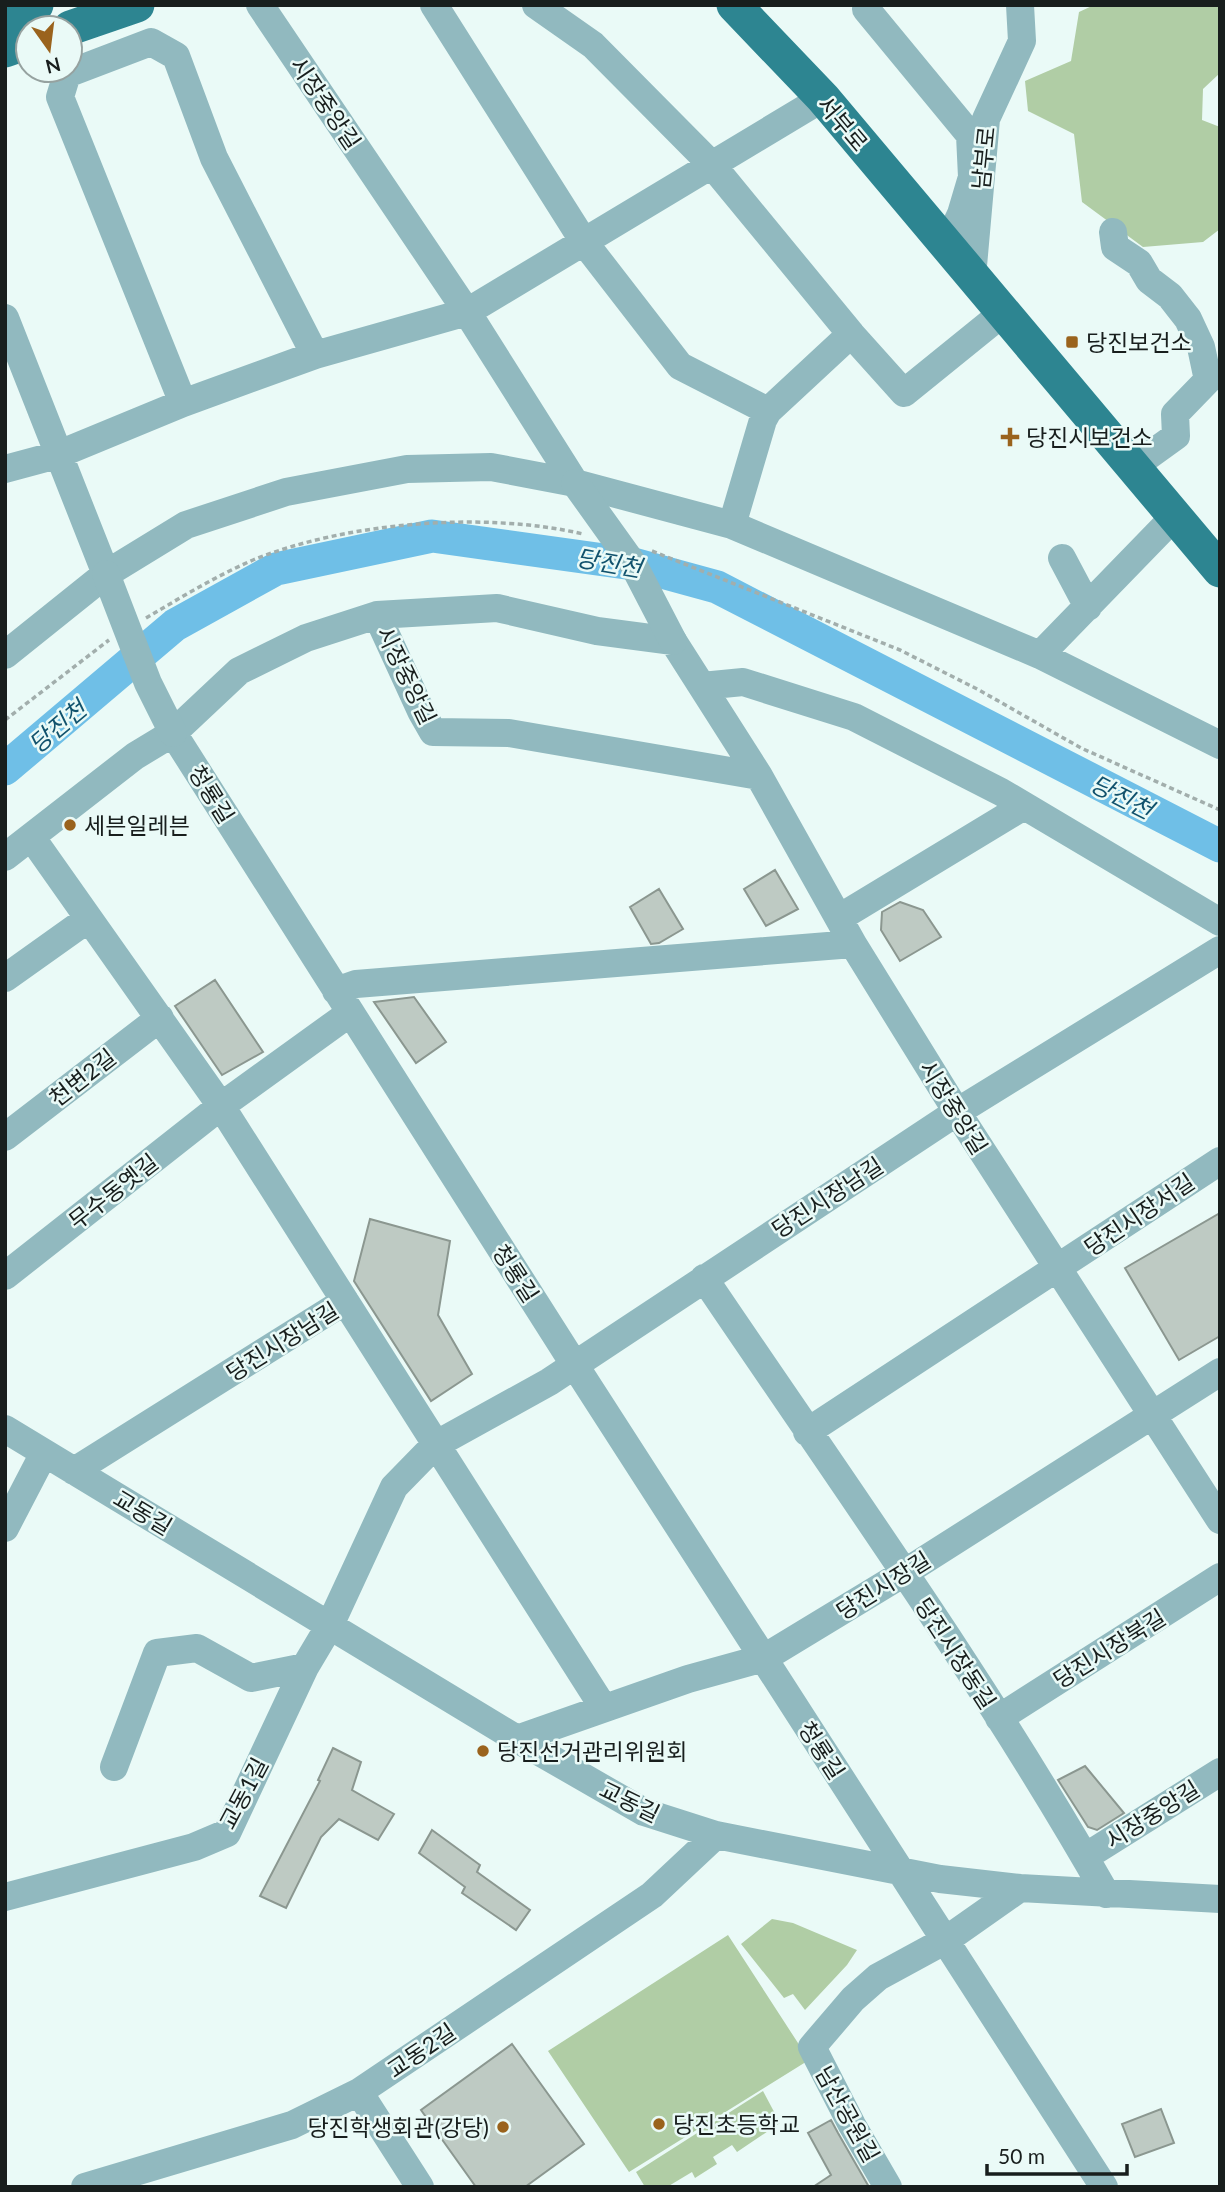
<svg xmlns="http://www.w3.org/2000/svg" width="1225" height="2192" font-family="Lato,'Noto Sans KR',sans-serif">
<style>
.green{fill:#b0cda5}
.lines{fill:none;stroke-linecap:round;stroke-linejoin:round}
.river{stroke:#6fbfe7;stroke-width:33}
.building{fill:#becac3;stroke:#8b9790;stroke-width:2}
.path{stroke:#a2aeac;stroke-width:3.5;stroke-dasharray:5 3.5;stroke-linecap:butt}
.minor{stroke:#91b9bf;stroke-width:28}
.major{stroke:#2d8591;stroke-width:35}
.minor-bridge{stroke:#91b9bf;stroke-width:28}
.poi-dot{fill:#9a631d;stroke:#eafaf7;stroke-width:2.5}
.labels{text-anchor:middle;dominant-baseline:central;stroke-width:5;stroke-linejoin:round;paint-order:stroke}
.street-label{font-size:23px;fill:#181e1d;stroke:#eafaf7}
.poi-label{font-size:23px;fill:#181e1d;stroke:#eafaf7;text-anchor:start}
.water-label{font-size:24px;font-style:italic;fill:#11526d;stroke:#eafaf7}
</style>
<rect width="100%" height="100%" fill="#eafaf7"/>
<!-- green -->
<path class="green" d="M1094 5H1220V73L1203 89 1202 120 1220 127V229L1203 242 1143 247 1082 202 1074 134 1028 111 1025 81 1071 61 1079 12Z
M772 1919 793 1923 857 1950 847 1965 805 2010 793 1994 784 1998 741 1944Z
M728 1935 809 2060 629 2172 548 2051Z
M763 2091 780 2123 737 2152 732 2145 713 2157 717 2164 695 2178 692 2172 667 2187H645L636 2172Z"/>
<g class="lines">
<!-- river -->
<path class="river" d="M5 769 175 625 276 569 432 536 633 564 717 587 1220 846"/>
</g>
<!-- building -->
<path class="building" d="M775 870 798 909 766 926 744 889Z
M659 889 683 929 659 943 651 944 630 907Z
M900 902 923 910 941 937 900 961 881 930 882 912Z
M215 980 263 1052 222 1075 175 1006Z
M414 997 446 1042 416 1063 374 1002Z
M1220 1213V1336L1179 1360 1125 1268Z
M370 1219 450 1241 438 1315 472 1374 431 1401 354 1281Z
M333 1748 361 1762 352 1790 394 1814 378 1840 339 1819 321 1837 286 1908 260 1896 320 1781 318 1780Z
M1085 1766 1124 1813 1097 1830 1088 1827 1058 1780Z
M432 1830 480 1865 477 1872 530 1910 516 1930 462 1893 465 1887 419 1853Z
M512 2044 584 2144 525 2187H476L421 2110Z
M1161 2109 1174 2143 1135 2157 1122 2124Z
M831 2120 838 2133 869 2187H813L831 2175 808 2133Z"/>
<g class="lines">
<!-- path -->
<path class="path" d="M652 551 900 650 979 690 1081 748 1220 810
M146 618C180 598 216 576 253 560 347 522 485 511 583 534
M5 720 109 640"/>
<!-- minor -->
<path class="minor" d="M260 5 467 312 575 483 732 525
M434 5 584 242 680 366 768 411
M536 5 593 45 712 165 851 334
M866 9 970 135 972 177 961 214 946 246
M1113 232 1115 247 1139 263 1149 280 1170 296 1188 319 1201 347 1208 380 1175 414 1176 436 1133 467
M972 277 986 119 1022 41 1020 5
M1004 312 904 393 851 334 768 411 763 420 732 525 1040 655 1174 517
M5 318 106 574
M183 403 60 97 67 74 151 42 176 56 214 158 315 355
M5 469 57 455 183 403 315 355 467 312 823 98
M1062 558 1088 607
M5 655 106 574 186 525 286 492 407 469 491 467 575 483
M1040 655 1220 745
M702 686 743 682 854 717 1001 792 1220 922
M173 733 574 1364 1104 2187
M32 838 221 1106 603 1707
M5 857 135 756 173 733 239 671 306 638 377 615 497 608 597 631 673 641 759 776 509 733 433 732 421 711 377 615
M839 918 1024 806
M853 944 957 1112 1220 1520
M5 978 88 919
M336 991 356 984 853 944 759 776
M5 1137 160 1018
M5 1276 221 1106 350 1013
M704 1278C841 1481 985 1681 1106 1894
M5 1429 517 1739 644 1812 716 1835 940 1879 1020 1888 1220 1899
M807 1432 1220 1161
M74 1471 345 1301
M5 1528 44 1453
M999 1718 1220 1577
M517 1739 688 1679 764 1658 904 1573 1220 1372
M114 1767 157 1653 197 1648 251 1678 305 1667
M1085 1857 1220 1772
M5 1897 194 1847 227 1833 305 1667 330 1625 394 1487 435 1445 549 1382 957 1112 1220 950
M359 2092 420 2187
M85 2187 292 2125 359 2092 652 1895 716 1835
M888 2187 852 2125 812 2047 853 1999 878 1977 946 1940 1020 1888"/>
<!-- major -->
<path class="major" d="M734 5 823 98 1220 570
M5 16 36 5
M70 28 137 5
M5 50 28 42"/>
<!-- minor-bridge -->
<path class="minor-bridge" d="M575 483 633 564 673 641
M106 574 148 683 173 733"/>
</g>
<!-- markers -->
<g class="poi-dot">
<rect x="1065" y="335" width="14" height="14" rx="3.5"/>
<path d="M1006.5 426.5h7v7h7v7h-7v7h-7v-7h-7v-7h7z"/>
<circle cx="70" cy="825" r="7"/>
<circle cx="483" cy="1751" r="7"/>
<circle cx="659" cy="2124" r="7"/>
<circle cx="503" cy="2127" r="7"/>
</g>
<g class="labels">
<!-- street labels -->
<g class="street-label">
<text transform="translate(326 103) rotate(56)">시장중앙길</text>
<text transform="translate(843 123) rotate(50)">서부로</text>
<text transform="translate(983 158) rotate(-84)">남부로</text>
<text transform="translate(407 675) rotate(64)">시장중앙길</text>
<text transform="translate(212 794) rotate(58)">청룡길</text>
<text transform="translate(82 1077) rotate(-38)">천변2길</text>
<text transform="translate(954 1107) rotate(58)">시장중앙길</text>
<text transform="translate(113 1191) rotate(-38)">무수동옛길</text>
<text transform="translate(827 1197) rotate(-33)">당진시장남길</text>
<text transform="translate(1139 1214) rotate(-34)">당진시장서길</text>
<text transform="translate(516 1273) rotate(57)">청룡길</text>
<text transform="translate(282 1341) rotate(-32)">당진시장남길</text>
<text transform="translate(143 1512) rotate(31)">교동길</text>
<text transform="translate(883 1585) rotate(-32)">당진시장길</text>
<text transform="translate(1109 1648) rotate(-32)">당진시장북길</text>
<text transform="translate(956 1653) rotate(57)">당진시장동길</text>
<text transform="translate(822 1750) rotate(57)">청룡길</text>
<text transform="translate(243 1793) rotate(-62)">교동1길</text>
<text transform="translate(630 1801) rotate(26)">교동길</text>
<text transform="translate(1152 1814) rotate(-32)">시장중앙길</text>
<text transform="translate(421 2050) rotate(-34)">교동2길</text>
<text transform="translate(848 2114) rotate(61)">남산공원길</text>
</g>
<!-- poi labels -->
<g class="poi-label">
<text x="1086" y="342">당진보건소</text>
<text x="1026" y="437">당진시보건소</text>
<text x="84" y="825">세븐일레븐</text>
<text x="497" y="1751">당진선거관리위원회</text>
<text x="673" y="2124">당진초등학교</text>
<text x="489" y="2127" text-anchor="end">당진학생회관(강당)</text>
</g>
<!-- water labels -->
<g class="water-label">
<text transform="translate(609 562) rotate(10)">당진천</text>
<text transform="translate(57 726) rotate(-40)">당진천</text>
<text transform="translate(1122 796) rotate(27)">당진천</text>
</g>
</g>
<!-- border -->
<rect width="1225" height="2192" fill="none" stroke="#181e1d" stroke-width="14"/>
<!-- north arrow -->
<g transform="translate(49 49) rotate(166)"><circle r="33" fill="#eafaf7" stroke="#96a2a0" stroke-width="2"/>
<path d="M0-5L12 26L0 18L-12 26Z" fill="#9a631d"/>
<text y="-10" font-size="19" font-weight="bold" text-anchor="middle" fill="#181e1d">N</text>
</g>
<!-- scale -->
<path d="M987 2164v10h140v-10" fill="none" stroke="#181e1d" stroke-width="3.5"/>
<text x="998" y="2164" font-size="21" fill="#181e1d" stroke="#eafaf7" stroke-width="5" paint-order="stroke">50 m</text>
</svg>
